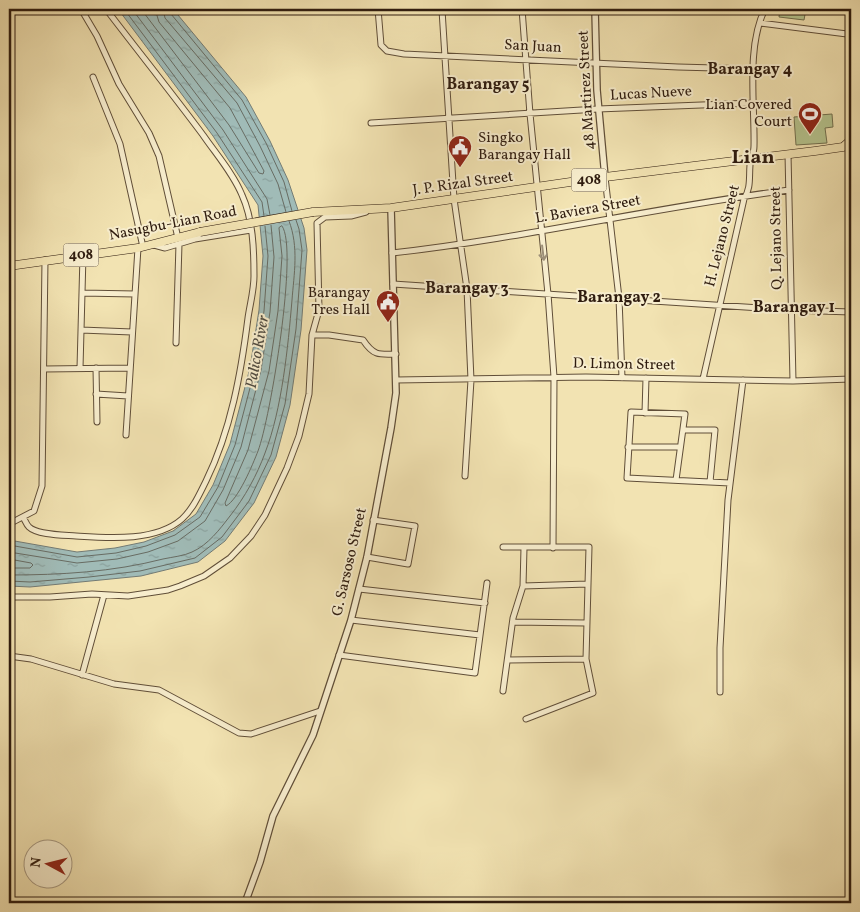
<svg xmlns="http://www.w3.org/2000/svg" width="860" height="912" font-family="Vollkorn,serif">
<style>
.park{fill:#b6c58f;stroke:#72704f}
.water{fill:url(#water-ripples);stroke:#737b74}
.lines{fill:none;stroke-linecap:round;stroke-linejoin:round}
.shore{stroke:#686c63;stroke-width:1}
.minor-casing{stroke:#604e38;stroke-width:7}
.tertiary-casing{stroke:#604e38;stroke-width:8}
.primary-casing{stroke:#2f1c0f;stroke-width:9}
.minor{stroke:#f7edcd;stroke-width:5}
.tertiary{stroke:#f7edcd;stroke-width:5.5}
.primary{stroke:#f2e3b2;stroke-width:8}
.primary-bridge-casing{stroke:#2f1c0f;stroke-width:9;stroke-linecap:butt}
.primary-bridge{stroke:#f2e3b2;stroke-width:8}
.oneway{stroke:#9d8f78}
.labels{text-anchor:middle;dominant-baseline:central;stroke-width:4;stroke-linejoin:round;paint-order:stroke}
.shield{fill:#f7edcd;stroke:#6b5b48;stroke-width:1}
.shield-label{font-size:14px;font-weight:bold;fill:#2f1c0f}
.street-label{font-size:15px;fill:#2f1c0f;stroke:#f7edcd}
.poi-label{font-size:15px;fill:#2f1c0f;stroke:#f7edcd;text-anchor:end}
.neighbourhood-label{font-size:16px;font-weight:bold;fill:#2f1c0f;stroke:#f7edcd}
.water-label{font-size:16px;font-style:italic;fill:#514c41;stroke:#f7edcd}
.district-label{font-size:20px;font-weight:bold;fill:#2f1c0f;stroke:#f7edcd}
</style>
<defs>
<pattern id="water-ripples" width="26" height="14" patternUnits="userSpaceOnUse" patternTransform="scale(1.25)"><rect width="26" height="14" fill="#a0bbb7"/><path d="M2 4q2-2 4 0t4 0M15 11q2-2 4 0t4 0" fill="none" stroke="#8aa09c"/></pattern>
</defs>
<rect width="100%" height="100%" fill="#f2e3b2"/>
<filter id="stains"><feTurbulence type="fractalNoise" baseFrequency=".004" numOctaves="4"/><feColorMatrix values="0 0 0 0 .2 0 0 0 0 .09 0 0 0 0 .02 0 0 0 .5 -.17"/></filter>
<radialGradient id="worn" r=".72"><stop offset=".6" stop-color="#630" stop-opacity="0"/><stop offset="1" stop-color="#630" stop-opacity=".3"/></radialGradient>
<!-- park -->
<path class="park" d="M780 9H806L804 20 779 17Z
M832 114 833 127 825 128 827 143 796 145 794 117Z"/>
<!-- water -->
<path class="water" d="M118 9H173L246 97 270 141 288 180 304 228 307 250 301 330 290 405 276 457 254 503 225 541 198 562 141 576 30 587 9 586V540L77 552 115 548 144 542 173 531 196 514 213 485 230 444 250 368 259 310 263 256 258 205 213 136Z"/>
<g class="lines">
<!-- shore -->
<path class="shore" d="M124 9 217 133 262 202 264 216
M132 9 223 130 267 199 270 215
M141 9 229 125 259 173 263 174 264 171 230 108 159 22 155 9
M163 9 165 18 237 103 260 146 278 184 286 212
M169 9 171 14 242 100 266 143 284 182 292 211
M282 226C299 248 270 420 258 451 253 464 238 500 226 506L225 503 248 450 269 371 278 311 282 256 279 228Z
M9 545 77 557 116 553 146 546 175 535 200 517 218 487 235 445 255 369 264 311 268 256 265 226
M9 552 77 563 117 559 148 552 178 541 205 521 223 490 241 447 261 370 270 312 274 257 271 225
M9 559 31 563 33 565 30 568H9
M9 575C60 575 113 572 163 559 172 557 184 556 192 552 208 545 220 529 230 516 245 497 257 475 265 453 282 409 288 347 292 300 294 274 299 247 289 221
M9 581 30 582 89 577 140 571 195 558 222 537 249 501 271 455 285 404 296 329 302 250 299 229 296 220"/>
<!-- minor casing -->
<g class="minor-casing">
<path id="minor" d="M81 9 97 36 119 84 149 133 159 156 178 238
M378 9 381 45 387 51 404 54 678 67 753 69
M452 9 442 10 454 199 467 289 471 380 465 476
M522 9 530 114 548 294 554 377 553 548
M760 23 847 34 850 38 851 93
M93 77 120 144 143 247
M371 123 598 109 753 103
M788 154 793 381
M605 177 619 298 622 378
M154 245 165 248 195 239 251 230
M392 253C525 238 656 207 789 190
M393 284 791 310 851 312
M9 290 10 265
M82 293 135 294
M81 330 132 332
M312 335 319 310 317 223 325 217 351 216 366 212
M176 343 179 244
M9 347V418
M80 368 83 255
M96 368 97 422
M44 369 130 368
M703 379 744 199C751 188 749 178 750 165 751 159 754 153 754 146 755 105 746 46 765 9
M396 380 586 377 793 381 851 379
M96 394 128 396
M645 413 646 378
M683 430H715L710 482
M126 435 138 248
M628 447H680
M676 480 685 414 631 412 627 478 730 483
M23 517C25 520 26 524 29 527 37 535 64 535 76 536 108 538 156 542 182 519 193 509 199 495 206 481 231 430 241 373 248 318 250 304 254 290 254 276 254 250 253 219 242 195 233 173 216 154 203 135 171 92 138 51 106 9
M9 524 34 511 42 486 45 260
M503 547H589L586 659 593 693 526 719
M367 557 408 564 415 526 373 520
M523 586 588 584
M359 589 485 603
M9 597H50L92 594 128 596 168 590 180 586 204 576 230 558 251 536 265 515 287 468 299 436 309 394 312 335H329L363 340C373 355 378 355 396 354
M351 620 480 635
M513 622 586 623
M339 655 475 673 487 583
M9 656 31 659 114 684 159 690 239 733 251 734 320 711
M508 660 586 659
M82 675 104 595
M503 691 513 618 523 586 524 548
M720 692V648L728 500 743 380"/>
</g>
<!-- tertiary casing -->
<g class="tertiary-casing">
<path id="tertiary" d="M595 9 597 90 605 177
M245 903 260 862 273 816 313 735 351 620 367 557 391 428 396 393 391 208"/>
</g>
<!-- primary casing -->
<g class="primary-casing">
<path id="primary" d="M313 212 391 208 605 177 815 151 843 147 851 140
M9 266 138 248 200 232"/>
</g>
<!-- minor -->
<use href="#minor" class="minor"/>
<!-- tertiary -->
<use href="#tertiary" class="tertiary"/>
<!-- primary -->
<use href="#primary" class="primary"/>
<!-- primary-bridge casing -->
<g class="primary-bridge-casing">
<path id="primary-bridge" d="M200 232 313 212"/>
</g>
<!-- primary-bridge -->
<use href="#primary-bridge" class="primary-bridge"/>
</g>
<!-- one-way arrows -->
<defs><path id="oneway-shaft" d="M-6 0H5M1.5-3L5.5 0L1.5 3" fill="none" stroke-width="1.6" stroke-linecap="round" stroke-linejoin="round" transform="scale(1.25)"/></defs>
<use class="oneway" href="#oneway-shaft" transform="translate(543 253) rotate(83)"/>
<!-- icons -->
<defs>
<g id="stadium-pin" transform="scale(1.25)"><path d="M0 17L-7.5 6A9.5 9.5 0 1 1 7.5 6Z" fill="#8f2418" stroke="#f7edcd"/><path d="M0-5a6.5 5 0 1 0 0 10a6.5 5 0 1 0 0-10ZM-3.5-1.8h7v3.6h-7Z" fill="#fff"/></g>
<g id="civic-pin" transform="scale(1.25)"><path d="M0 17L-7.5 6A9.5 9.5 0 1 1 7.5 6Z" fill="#8f2418" stroke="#f7edcd"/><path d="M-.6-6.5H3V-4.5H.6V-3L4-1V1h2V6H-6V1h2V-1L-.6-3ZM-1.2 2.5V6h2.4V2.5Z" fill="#fff"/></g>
</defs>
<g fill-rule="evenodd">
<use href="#stadium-pin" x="810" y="114"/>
<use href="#civic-pin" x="460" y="147"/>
<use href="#civic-pin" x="388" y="302"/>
</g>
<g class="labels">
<!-- shield labels -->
<g class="shield">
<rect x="571.5" y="168.5" width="35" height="23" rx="4"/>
<rect x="63.5" y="243.5" width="35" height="23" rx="4"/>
</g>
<g class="shield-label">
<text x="589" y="180">408</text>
<text x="81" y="255">408</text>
</g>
<!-- street labels -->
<g class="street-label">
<text transform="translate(533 47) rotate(3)">San Juan</text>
<text transform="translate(587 90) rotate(-93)">48 Martirez Street</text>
<text transform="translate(651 94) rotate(-3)">Lucas Nueve</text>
<text transform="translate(463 184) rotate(-8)">J. P. Rizal Street</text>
<text transform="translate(588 210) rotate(-10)">L. Baviera Street</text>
<text transform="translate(173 224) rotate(-11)">Nasugbu-Lian Road</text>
<text transform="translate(723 236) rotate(-76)">H. Lejano Street</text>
<text transform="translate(777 238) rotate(-91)">Q. Lejano Street</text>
<text transform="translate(624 365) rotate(1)">D. Limon Street</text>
<text transform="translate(350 562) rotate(-77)">G. Sarsoso Street</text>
</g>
<!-- poi labels -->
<g class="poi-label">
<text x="792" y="105">Lian Covered<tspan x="792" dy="17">Court</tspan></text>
<text x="478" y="138" text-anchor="start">Singko<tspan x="478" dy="17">Barangay Hall</tspan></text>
<text x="370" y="293">Barangay<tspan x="370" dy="17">Tres Hall</tspan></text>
</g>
<!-- neighbourhood labels -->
<g class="neighbourhood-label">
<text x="750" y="70">Barangay 4</text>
<text x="488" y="85">Barangay 5</text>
<text x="467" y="289">Barangay 3</text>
<text x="619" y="298">Barangay 2</text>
<text x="794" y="308">Barangay 1</text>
</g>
<!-- water labels -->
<g class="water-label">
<text transform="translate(258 352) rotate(-80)">Palico River</text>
</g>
<!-- district labels -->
<g class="district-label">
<text x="753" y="158">Lian</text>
</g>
</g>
<!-- margin -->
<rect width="860" height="912" fill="none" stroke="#f2e3b2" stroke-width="30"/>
<rect x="10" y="10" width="840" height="892" fill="none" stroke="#2f1c0f" stroke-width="2.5"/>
<rect x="15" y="15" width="830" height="882" fill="none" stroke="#2f1c0f"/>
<!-- north arrow -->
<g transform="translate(48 864) rotate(277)"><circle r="24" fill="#f7edcd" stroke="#a79981"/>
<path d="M0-4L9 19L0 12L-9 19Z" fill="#8f2418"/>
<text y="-8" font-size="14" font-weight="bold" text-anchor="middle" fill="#2f1c0f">N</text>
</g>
<rect width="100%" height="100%" filter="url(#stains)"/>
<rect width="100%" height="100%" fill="url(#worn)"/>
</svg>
